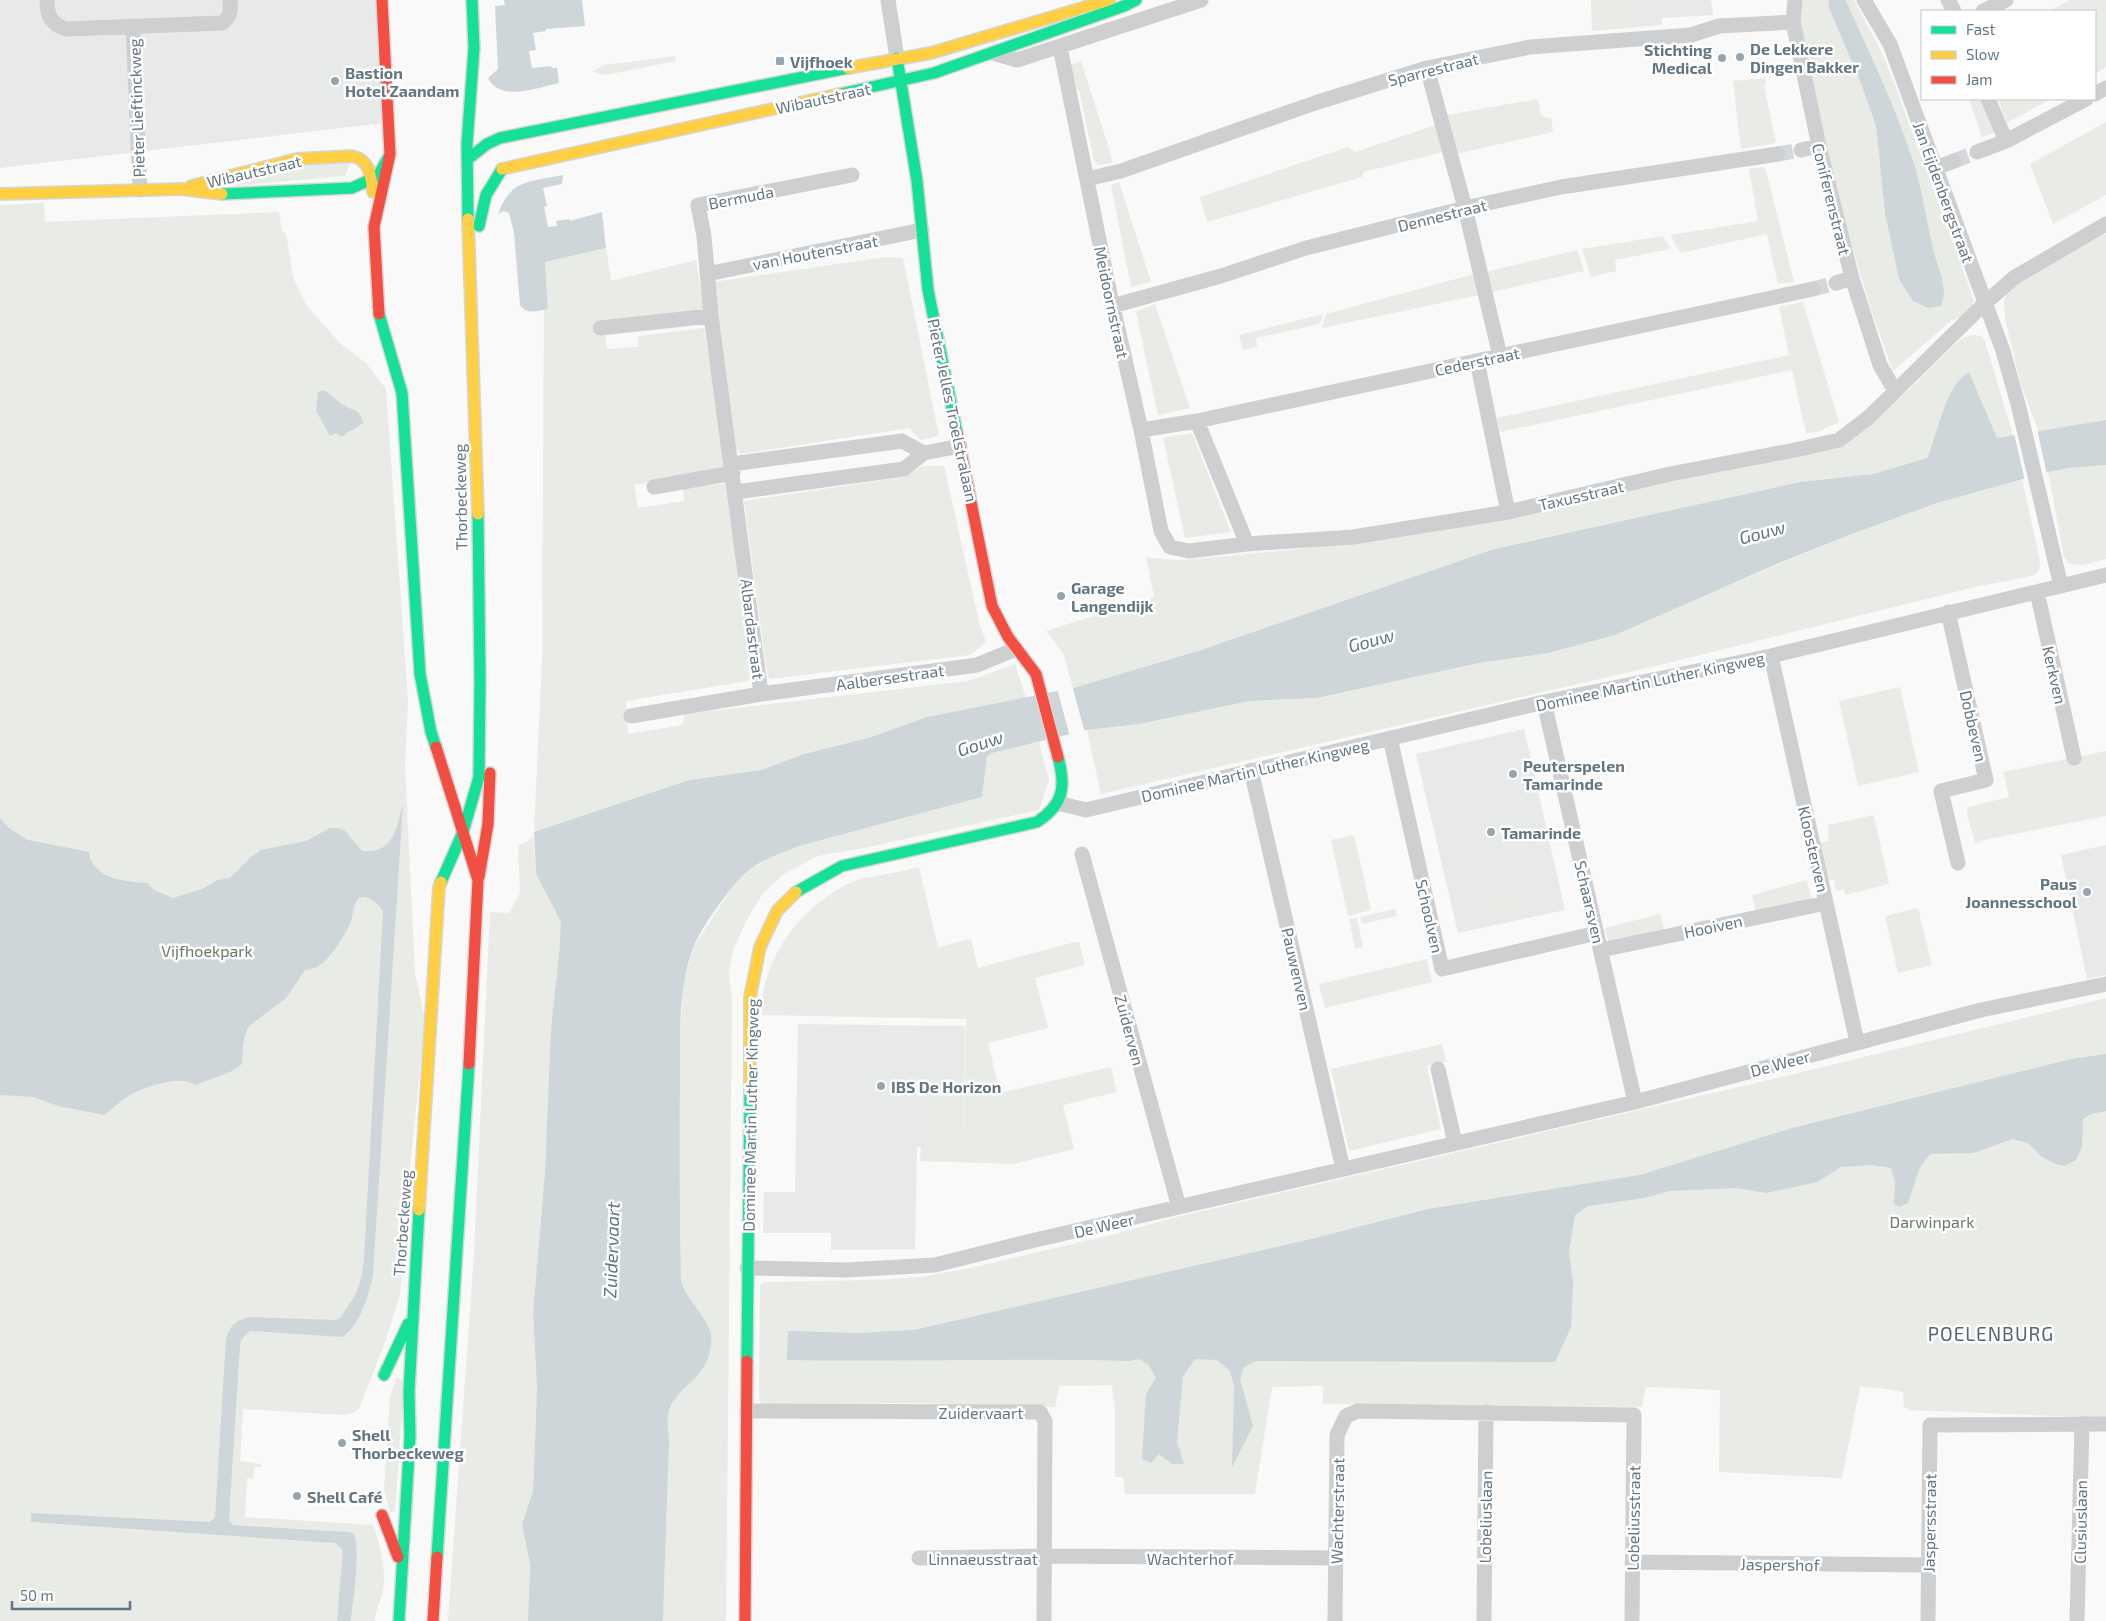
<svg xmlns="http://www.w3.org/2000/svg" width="2106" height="1621" font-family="'Exo 2',sans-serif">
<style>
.built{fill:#e8e9e9}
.green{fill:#e8ebe6}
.water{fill:#ced6d9}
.pier{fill:#f9f9f9}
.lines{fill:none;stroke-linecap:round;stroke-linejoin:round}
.street-tunnel{stroke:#d4d8dc;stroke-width:15;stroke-dasharray:15 8;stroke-linecap:butt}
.fast-casing{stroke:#d5d6d7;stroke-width:14}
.slow-casing{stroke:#d5d6d7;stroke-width:14}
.jam-casing{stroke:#d5d6d7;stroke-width:14}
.street{stroke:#cecfd0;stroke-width:15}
.fast{stroke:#16e098;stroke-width:11}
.slow{stroke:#ffcf43;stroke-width:11}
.jam{stroke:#f24e42;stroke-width:11}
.poi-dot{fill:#99a4ac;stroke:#fff;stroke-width:2}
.labels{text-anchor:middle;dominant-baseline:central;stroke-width:5;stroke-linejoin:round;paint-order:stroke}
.poi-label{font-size:16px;font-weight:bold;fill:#657683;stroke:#fff;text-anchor:start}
.street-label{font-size:16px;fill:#657683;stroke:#fff}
.park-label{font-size:16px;fill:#687a64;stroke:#fff}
.water-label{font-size:18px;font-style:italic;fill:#60757c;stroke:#fff}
.quarter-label{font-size:19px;letter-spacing:1px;fill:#57646e;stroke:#fff}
</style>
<rect width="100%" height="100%" fill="#f9f9f9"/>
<!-- built -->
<path class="built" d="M0 0H380L392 122 0 168Z
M1598 0H1711L1713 15 1600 22Z
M1524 729 1565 910 1458 933 1416 754Z
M2106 845V975L2087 979 2061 855Z
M798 1024 965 1026 964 1147H917L915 1249 831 1250V1233H763L764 1192H795Z"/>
<!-- green -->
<path class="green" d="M1591 0H1645V5L1634 7V19L1662 18V25L1592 31Z
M1803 0H1829L1828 6 1860 81 1876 126 1885 214 1899 279 1944 287 1937 267 1912 157 1873 60 1845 0H1854L1883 55 1895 85 1974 300C1969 311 1965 318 1952 320L1893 371 1871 310 1839 202 1800 24V7Z
M2070 0H2106V67L2095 74V11H2050Z
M675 56 676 61 606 75 592 72 604 65Z
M1081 61 1110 152 1112 163 1098 165 1094 160 1079 90H1074L1069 65Z
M1765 78 1766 84 1764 85 1776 143 1741 149 1733 81Z
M1538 99 1540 112 1543 117 1551 118 1553 132 1456 154 1446 115Z
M1969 99H1982L1994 133 1982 137Z
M1998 99H2051L2007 123Z
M2106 122V195L2053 224 2030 164Z
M1436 125 1443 152 1364 172 1362 177 1207 222 1200 197 1348 147 1355 152Z
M351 161 345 176 232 186 296 166Z
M1765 167 1794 282 1778 284 1767 234 1681 253 1670 235 1758 221 1749 169Z
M1119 182 1151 282 1131 287 1111 185Z
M44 203 45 222 279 212 282 232 286 233 293 277 306 305 341 344 366 363 386 389 408 700 405 766 415 973 425 1020 411 1158 400 1295 385 1342 359 1409 353 1413 345 1415 243 1409 240 1459 241 1461 261 1464V1467H254L253 1479 247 1478 245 1517 373 1525C381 1544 387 1575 382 1595 379 1605 376 1609 375 1621H351C353 1603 361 1548 354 1534L349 1532 233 1525 229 1520 241 1340 250 1331 342 1337 239 1328 220 1528 348 1539 341 1621H0V205Z
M2106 234V420L2039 432 2021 385 2005 319 2004 300 2008 289 2017 281Z
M1663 236 1671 249 1615 260 1616 271 1591 277 1582 249Z
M606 248 611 281 696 260 704 310 604 326 607 349 638 347 639 336 704 328 725 461 723 470 634 485 638 508 684 501 683 489 726 483 754 680 626 701 628 734 682 725 685 714 968 681 1015 664 1026 698 927 717 868 738 804 754 761 770 689 780 534 832 542 661 544 310 548 308 545 262Z
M1577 250 1584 271 1492 292 1486 272Z
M885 257 903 258 939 436 921 440 909 428 741 454 735 447 713 282Z
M1478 273 1484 294 1322 328 1326 314Z
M1803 302 1839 422 1817 432 1806 433 1792 370 1500 432 1497 418 1789 355 1779 307Z
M1155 304 1190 408 1158 415 1136 312Z
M1323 314 1320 324 1256 338 1257 347 1243 350 1239 335Z
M1974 335 1981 336 1985 341 2013 436 1997 438 1969 373C1945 385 1937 434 1927 458L1873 474 1800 482 1494 549 1201 650 1073 688 1064 655 1046 631 1154 597 1146 557 1176 560 1196 559 1298 549 1400 537 1605 490 1754 466 1813 453 1863 429 1912 387 1954 345 1965 337Z
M1192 433 1231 532 1185 538 1163 438Z
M2106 465V559L2083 565 2069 564 2064 557 2048 472 2069 468Z
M923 466H944L980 626 986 642 970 655 769 679 766 667 744 501 904 477Z
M2022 479 2040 562 2039 571 2032 576 1975 587 1656 666 1101 794 1087 730 1139 724 1250 701 1317 698 1479 663 1549 653 1615 635 1691 601 1852 534 1937 503Z
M1900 687 1919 772 1858 786 1839 701Z
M1039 742 1049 780 1039 810 864 848 818 856 784 874 763 893 747 919 733 951 729 972 732 1002 726 1621H663L669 1443C669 1434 667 1424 668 1416 671 1388 715 1378 711 1333 710 1321 686 1299 681 1281L679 1121 680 1035 684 980 694 946 732 888 749 870 772 857 799 846 982 797 987 756 992 753Z
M2106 751V816L1984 840 1975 844 1967 813 1968 807 2009 797 2003 772Z
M1529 800 1535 811V821L1530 823 1526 822 1523 816Z
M1874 815 1889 884 1845 895 1844 889 1836 891 1834 879 1826 881 1818 843 1829 841 1828 825Z
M1517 832C1537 840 1529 869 1516 860 1514 859 1506 848 1504 845L1507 834Z
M1354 835 1371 910 1348 916 1331 840Z
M533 836 536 874 561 922 559 954 551 1028 545 1171 533 1313 537 1388 533 1491 522 1524 530 1565 528 1621H448L474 1253 490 912 509 913 520 893 518 845 525 843Z
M1485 843 1491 847 1497 875 1494 879 1488 877 1492 875Z
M919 867 938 947 971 939 978 968 1079 941 1085 965 1035 978 1048 1028 988 1043 1000 1093 1111 1067 1117 1092 1063 1105 1074 1149 1013 1164 920 1161 921 1147H964L966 1019 762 1015C760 956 806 900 859 879 866 877 874 877 882 875 894 873 907 870 919 867Z
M1529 875 1535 877 1538 887 1544 892 1534 893 1533 883 1529 881 1524 885 1527 893 1513 885V879L1522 880Z
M1807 880 1813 907 1758 921 1752 895Z
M1492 891 1502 893 1529 906V914L1500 921Z
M1918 908 1932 965 1898 973 1885 916Z
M1395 909 1397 916 1362 924 1360 917Z
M1660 914 1667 941 1611 955 1605 928Z
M1357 918 1363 947 1355 949 1349 919Z
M1427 959 1432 982 1325 1008 1319 984Z
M2106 998V1418L1908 1410V1408H1904L1903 1392 1880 1388 1860 1387 1842 1478 1719 1472 1720 1390 1646 1387 1642 1407 1323 1404V1386L1272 1387 1255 1494H1125L1123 1477H1115V1409L1112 1385 1059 1386 1055 1407 919 1403 762 1404 759 1400 760 1285 764 1282 873 1280 921 1277 970 1268 1115 1234 1172 1218 1786 1076Z
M1442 1044 1446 1062 1427 1066 1441 1129 1349 1151 1331 1069Z
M927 1086 958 1087 957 1141H926Z
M397 1377 404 1382 395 1511 390 1513 384 1489 390 1396Z"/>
<!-- water -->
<path class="water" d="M504 0H582L585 26 546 29V31L533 33 536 50 529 51 532 68 551 66 552 68H557L559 83C540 87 500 103 488 78L498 69 495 6 505 5Z
M1829 0H1845L1848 5C1870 54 1894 104 1911 155 1922 186 1926 220 1934 252 1938 270 1949 288 1941 306L1928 308 1913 301 1899 279 1885 214 1876 126 1860 81 1828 6Z
M563 175 562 184 543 188 547 206 544 207 548 227 557 226 556 221 569 219 570 221 602 212 606 248 545 262 548 309C537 311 527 315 520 305L514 232 509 213 504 211 498 214C511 179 529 182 563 175Z
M1969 372 1997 438 2106 420V465L2069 468 2048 472 1937 503 1852 534 1777 564 1615 635 1549 653 1479 663 1317 698 1250 701 1139 724 1087 730 992 753 987 756 982 797 799 846C783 853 762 859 748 871 732 884 700 929 693 948 678 989 680 1036 680 1079 679 1146 680 1214 681 1281 686 1299 710 1321 711 1334 715 1380 671 1386 668 1416 667 1424 669 1434 669 1443L663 1621H528L530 1565 522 1524 533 1491 537 1388 533 1313 545 1171 551 1028 559 954 561 922 536 874 534 832 689 780 761 770 804 754 868 738 927 717 1073 688 1201 650 1494 549 1800 482 1873 474 1927 458C1938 433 1945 385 1969 372Z
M323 390C331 394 336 400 343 405 353 411 361 409 363 423 356 429 348 430 342 437L336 433 330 436 316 411 318 392Z
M403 804 373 1274C370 1293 360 1326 342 1337L250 1331 241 1340 240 1349 229 1520 233 1525 349 1532 354 1534C361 1548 353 1603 351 1621H337L343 1550 335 1543 31 1522V1513L210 1522 215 1517 226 1339C230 1325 236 1320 250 1317L336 1320 340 1318C356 1296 361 1287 364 1259L383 911C379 904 366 892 358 899 353 904 353 915 351 921 347 933 328 962 317 967 313 969 309 969 305 970L286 998 249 1026C242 1037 243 1052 242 1064L230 1072 195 1085C182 1074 144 1087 130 1095 121 1100 113 1109 104 1115L58 1106 34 1097 0 1095V818L10 829 28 840 89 852C92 879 126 882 148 883L154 890 173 898 202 889 218 880 230 878 251 857 261 850 306 841 330 828H338L344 830 362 851C394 854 396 829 403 804Z
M2106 1054V1111L2091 1114 2083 1119 2082 1147 2076 1160 2065 1166 2056 1164 2042 1157 2028 1143 2013 1139 1973 1153 1930 1154 1920 1167 1908 1203 1899 1207 1894 1204 1895 1182 1891 1168 1872 1165 1841 1167 1817 1182 1766 1193 1737 1188 1669 1191 1644 1198 1588 1206 1575 1215 1569 1252 1573 1283 1571 1327 1555 1362 1256 1361 1244 1367 1240 1379 1253 1426 1232 1467 1234 1386 1230 1371 1217 1360 1195 1359 1183 1376 1177 1442 1184 1464H1172L1159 1454 1151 1463 1142 1459 1146 1394 1156 1378 1149 1365 1140 1359 1129 1361C1015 1358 901 1362 787 1360L788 1331 858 1333 914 1330 1307 1240 1428 1209 1640 1175 1792 1128 2072 1059Z"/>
<!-- pier -->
<path class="pier" d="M2037 429 2047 475 2025 481 2014 433Z
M1072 685 1085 733 1070 737 1057 688Z"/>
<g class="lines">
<!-- street-tunnel -->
<path class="street-tunnel" d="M1778 154 1801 150
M1954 161 1977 152
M1813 289 1836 283"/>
<!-- fast casing -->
<g class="fast-casing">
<path id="fast" d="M897 58 917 181 928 290 957 433
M840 94 934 73 1124 6 1136 0
M468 159 487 144 500 138 848 68
M222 194 352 188 378 176 388 158
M468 219 467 144 474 48 472 0
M479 226 486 195 502 169
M379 314 402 393 420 674 431 732 436 747
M441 882 463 832 479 777 480 680 478 514
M796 892 842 866 1037 822C1064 804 1066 787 1058 757
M747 1361 750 1086
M384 1375 408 1324
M437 1557 469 1064
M399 1621 410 1436 409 1391 419 1210"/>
</g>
<!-- slow casing -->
<g class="slow-casing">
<path id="slow" d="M848 68 931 53 1109 0
M502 169 840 94
M191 186 297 159 352 156C370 160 371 176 373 192
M0 194 181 189 222 194
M468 219 478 514
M750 1086V997L760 947 777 911 796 892
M419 1210 439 887 441 882"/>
</g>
<!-- jam casing -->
<g class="jam-casing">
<path id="jam" d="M379 314 374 227 390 154 382 0
M957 433 992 606 1008 637 1036 674 1058 757
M436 747 478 880 469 1064
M479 877 488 824 490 773
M382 1515 398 1557
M433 1621 437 1557
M745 1621 747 1361"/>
</g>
<!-- street -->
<path class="street" d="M47 0C47 16 51 24 66 29L222 23C231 16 231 11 230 0
M888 0 897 58
M1795 0 1793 22 1819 146 1852 278 1880 365 1895 391
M1864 0 1890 44 2003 351 2018 404 2061 586
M1948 0 1954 11
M1983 11 2006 0
M133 26 140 190
M1060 47 1110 294 1141 430 1161 531 1170 547 1189 551 1247 544 1353 537 1508 512 1670 474 1795 450 1839 440 1869 417 1984 304 2015 277 2106 224
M993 53 1017 60 1201 0
M1427 68 1465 208 1500 356
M2095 94 2106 88
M1988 99 2006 141
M1801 150 1819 146
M1977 152 2006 141 2086 99
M1936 168 1954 161
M1087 179 1121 171 1315 103 1427 68 1530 47 1691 35 1719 26 1793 22
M707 274 922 230
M1836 283 1852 278
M1112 306 1221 276 1306 248 1465 208 1561 187 1778 154
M600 328 711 316
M1477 361 1508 512
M1197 421 1247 544
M1141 430 1197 421 1813 289
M732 464 902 441 924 453
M654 487 733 473
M736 492 904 469 924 453 960 446
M2037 592 2074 758
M1948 612 1986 780 1941 791 1958 863
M1771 656 1857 1042
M761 694 977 665 1016 649
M1544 702 1635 1102
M631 716 761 694 711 316 704 236 698 205 852 175
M1390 738 1442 969 1597 933
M1251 770 1343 1169
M1058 803 1086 810 1544 702 1771 656 2106 575
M1082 854 1179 1207
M1601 950 1826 903
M1438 1069 1455 1143
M747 1268 846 1270 935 1265 1031 1241 1635 1102 1981 1010 2106 984
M747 1411 1040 1412 1045 1421 1044 1621
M919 1558 1044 1556 1336 1558
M1632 1562 1928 1565
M1335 1621 1337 1435 1346 1416 1358 1411 1634 1415 1632 1621
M1484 1621 1486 1412
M1928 1621 1930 1425 2106 1424
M2077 1621 2082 1424"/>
<!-- fast -->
<use href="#fast" class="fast"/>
<!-- slow -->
<use href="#slow" class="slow"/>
<!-- jam -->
<use href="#jam" class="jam"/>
</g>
<!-- markers -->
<g class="poi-dot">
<circle cx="1740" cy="57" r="5"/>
<circle cx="1722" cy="58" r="5"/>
<rect x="775" y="56" width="10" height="10" rx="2.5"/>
<circle cx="335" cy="81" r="5"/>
<circle cx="1061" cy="596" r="5"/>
<circle cx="1513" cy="774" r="5"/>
<circle cx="1491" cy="832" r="5"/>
<circle cx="2087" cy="892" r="5"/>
<circle cx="881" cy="1086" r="5"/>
<circle cx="342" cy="1443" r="5"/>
<circle cx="297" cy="1496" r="5"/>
</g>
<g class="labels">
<!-- poi labels -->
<g class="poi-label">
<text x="1750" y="48">De Lekkere<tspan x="1750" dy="18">Dingen Bakker</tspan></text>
<text x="1712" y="49" text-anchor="end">Stichting<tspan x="1712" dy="18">Medical</tspan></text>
<text x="790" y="61">Vijfhoek</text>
<text x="345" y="72">Bastion<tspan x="345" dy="18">Hotel Zaandam</tspan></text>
<text x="1071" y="587">Garage<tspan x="1071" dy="18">Langendijk</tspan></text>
<text x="1523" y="765">Peuterspelen<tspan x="1523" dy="18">Tamarinde</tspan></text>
<text x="1501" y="832">Tamarinde</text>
<text x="2077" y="883" text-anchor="end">Paus<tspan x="2077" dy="18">Joannesschool</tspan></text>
<text x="891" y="1086">IBS De Horizon</text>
<text x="352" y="1434">Shell<tspan x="352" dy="18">Thorbeckeweg</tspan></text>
<text x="307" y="1496">Shell Café</text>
</g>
<!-- street labels -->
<g class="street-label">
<text transform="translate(1433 69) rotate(-14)">Sparrestraat</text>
<text transform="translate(823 98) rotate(-12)">Wibautstraat</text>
<text transform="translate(136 108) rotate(-92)">Pieter Lieftinckweg</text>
<text transform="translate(254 171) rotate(-13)">Wibautstraat</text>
<text transform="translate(1944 192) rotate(70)">Jan Eijdenbergstraat</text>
<text transform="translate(741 197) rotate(-11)">Bermuda</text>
<text transform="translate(1832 199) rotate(76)">Coniferenstraat</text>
<text transform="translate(1442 215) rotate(-14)">Dennestraat</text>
<text transform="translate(815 252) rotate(-11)">van Houtenstraat</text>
<text transform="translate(1112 302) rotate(78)">Meidoornstraat</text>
<text transform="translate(1477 361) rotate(-12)">Cederstraat</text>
<text transform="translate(953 410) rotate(78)">Pieter Jelles Troelstralaan</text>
<text transform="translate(1581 495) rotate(-13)">Taxusstraat</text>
<text transform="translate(460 497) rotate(-91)">Thorbeckeweg</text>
<text transform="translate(753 629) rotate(83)">Albardastraat</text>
<text transform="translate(2055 675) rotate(77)">Kerkven</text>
<text transform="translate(890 677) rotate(-8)">Aalbersestraat</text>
<text transform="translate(1650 681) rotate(-12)">Dominee Martin Luther Kingweg</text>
<text transform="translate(1974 726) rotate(77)">Dobbeven</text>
<text transform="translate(1255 770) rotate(-13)">Dominee Martin Luther Kingweg</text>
<text transform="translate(1814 849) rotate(77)">Kloosterven</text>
<text transform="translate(1590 902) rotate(77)">Schaarsven</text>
<text transform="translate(1430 916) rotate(77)">Schoolven</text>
<text transform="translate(1713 926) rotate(-12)">Hooiven</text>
<text transform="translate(1297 969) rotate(77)">Pauwenven</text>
<text transform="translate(1130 1030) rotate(75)">Zuiderven</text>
<text transform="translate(1780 1063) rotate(-15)">De Weer</text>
<text transform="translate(750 1115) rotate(-89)">Dominee Martin Luther Kingweg</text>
<text transform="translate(402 1223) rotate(-86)">Thorbeckeweg</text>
<text transform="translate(1104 1225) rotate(-13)">De Weer</text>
<text x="981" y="1412">Zuidervaart</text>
<text transform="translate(1337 1511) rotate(-89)">Wachterstraat</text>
<text transform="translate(1485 1517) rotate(-89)">Lobeliuslaan</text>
<text transform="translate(1633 1518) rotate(-89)">Lobeliusstraat</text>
<text transform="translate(2080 1522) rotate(-89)">Clusiuslaan</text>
<text transform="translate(1929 1523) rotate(-89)">Jaspersstraat</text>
<text x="983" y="1558">Linnaeusstraat</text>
<text x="1190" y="1558">Wachterhof</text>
<text transform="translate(1780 1564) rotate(1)">Jaspershof</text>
</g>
<!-- park labels -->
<g class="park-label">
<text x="207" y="950">Vijfhoekpark</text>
<text x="1932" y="1221">Darwinpark</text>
</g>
<!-- water labels -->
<g class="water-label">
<text transform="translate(1762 532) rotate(-15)">Gouw</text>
<text transform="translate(1371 640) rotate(-15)">Gouw</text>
<text transform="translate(980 743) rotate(-18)">Gouw</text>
<text transform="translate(611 1250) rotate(-88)">Zuidervaart</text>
</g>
<!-- quarter labels -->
<g class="quarter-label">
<text x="1991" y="1333">POELENBURG</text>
</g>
</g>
<!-- legend -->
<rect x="1921" y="10" width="175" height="90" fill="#ffffff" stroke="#c1c8cd"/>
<rect x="1931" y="26" width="25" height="8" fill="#16e098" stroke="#c1c8cd"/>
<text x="1966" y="35" font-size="15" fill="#657683">Fast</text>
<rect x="1931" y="51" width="25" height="8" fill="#ffcf43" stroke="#c1c8cd"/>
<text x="1966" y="60" font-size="15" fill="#657683">Slow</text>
<rect x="1931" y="76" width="25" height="8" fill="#f24e42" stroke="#c1c8cd"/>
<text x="1966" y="85" font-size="15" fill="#657683">Jam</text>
<!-- scale -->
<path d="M12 1601v8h118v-8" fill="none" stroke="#657683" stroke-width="2.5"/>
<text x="20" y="1601" font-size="15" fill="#657683" stroke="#ffffff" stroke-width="4" paint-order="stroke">50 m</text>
</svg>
